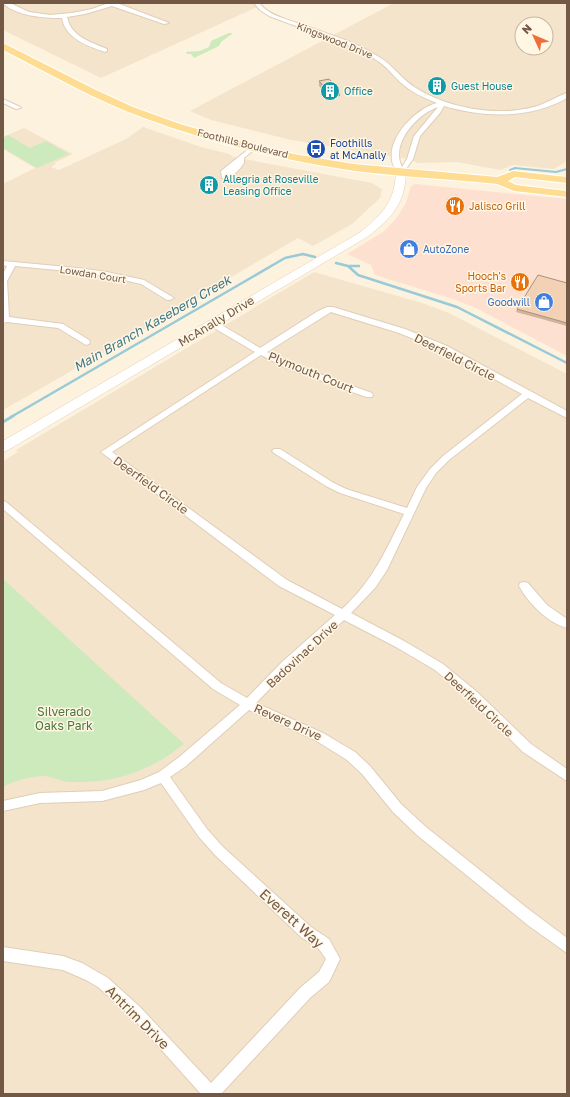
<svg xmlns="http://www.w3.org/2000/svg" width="570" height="1097" font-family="'Golos Text',sans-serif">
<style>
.residential{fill:#f4e4cb;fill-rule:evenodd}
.commercial{fill:#fee0d0}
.green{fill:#cceabc}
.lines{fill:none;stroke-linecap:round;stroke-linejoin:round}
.stream-far2{stroke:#98cad8;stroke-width:2}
.stream-far1{stroke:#98cad8;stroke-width:2.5}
.stream{stroke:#98cad8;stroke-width:3}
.street-casing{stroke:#e0ceb9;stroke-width:2}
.secondary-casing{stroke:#e6d0b7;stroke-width:1}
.primary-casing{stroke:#fff;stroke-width:2}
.street{fill:#fff;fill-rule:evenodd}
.secondary{fill:#fff;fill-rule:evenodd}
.primary{fill:#fedd92;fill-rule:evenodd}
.wall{fill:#d1b49b}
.shaded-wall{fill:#aa927e}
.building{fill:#f3d1b4;stroke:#aa927e}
.labels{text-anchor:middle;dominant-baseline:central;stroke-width:3;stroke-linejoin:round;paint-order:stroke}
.far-street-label{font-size:10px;fill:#725845;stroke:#fff6e4}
.far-culture-label{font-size:10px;fill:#0d838f;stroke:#fff6e4;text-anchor:start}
.far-transit-label{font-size:10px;fill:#164399;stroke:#fff6e4;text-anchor:start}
.far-food-label{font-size:10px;fill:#c56008;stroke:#fff6e4;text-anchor:start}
.far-shop-label{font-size:10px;fill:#366cbe;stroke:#fff6e4;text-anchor:start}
.street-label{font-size:12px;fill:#725845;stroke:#fff6e4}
.park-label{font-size:12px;fill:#4c783d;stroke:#fff6e4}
.water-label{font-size:13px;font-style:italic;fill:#3f7787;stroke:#fff6e4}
.near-street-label{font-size:14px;fill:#725845;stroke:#fff6e4}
</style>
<rect width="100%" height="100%" fill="#fdf2dd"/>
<!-- residential -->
<path class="residential" d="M3 3H266L101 78 3 30Z
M394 3H567V161L554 169 513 165 500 170 457 162 418 163 412 160 385 155 379 158 346 149 291 140 211 120 190 111ZM522 24H546V48H522Z
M143 127 201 147 229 154 233 157 372 183 382 189 380 198 352 224 313 246 298 238 233 276 222 285 3 410V184L35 168 3 149V137L24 128 73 154 54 163 56 164 51 167 59 170 126 139Z
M314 272 422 303 449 313 567 374V1094H3V461L18 452 16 450Z"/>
<!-- commercial -->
<path class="commercial" d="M415 184 567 199V356L476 308 456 300 375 275 371 265 347 254 383 232 395 220 406 203 411 186Z"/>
<!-- green -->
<path class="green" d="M229 33H233L221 42 219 46 194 58 191 54H187L186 52 200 51 209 47 211 41Z
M8 135 30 148 46 141 69 154 37 168 3 148V138Z
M3 579 184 744C148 772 117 783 71 782 62 782 53 777 44 776 33 776 12 781 3 787Z"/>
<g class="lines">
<!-- stream-far2 -->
<path class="stream-far2" d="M510 170 515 168 556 172 567 169"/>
<!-- stream-far1 -->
<path class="stream-far1" d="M336 263 348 266H359
M348 266 358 275 457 307 567 363
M11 417 285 258 303 254 315 257"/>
<!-- stream -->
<path class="stream" d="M3 422 13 416"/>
<!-- street casing -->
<g class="street-casing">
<path id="street" d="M3 3H10L29 12 50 15 72 13 92 9 109 3H117L169 23 164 24 112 6 85 14 67 17C71 37 91 42 107 49V51L105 52C87 46 65 38 62 18 43 18 16 16 3 3Z
M254 3C260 3 260 4 264 8 273 16 286 19 297 23 325 33 354 41 379 57 393 65 402 80 416 88 448 108 496 117 534 107 546 104 555 97 567 93V98C530 119 485 118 444 106L440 113 420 136 413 159 403 173H399C396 169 392 165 392 160 388 136 417 108 437 103 424 98 411 92 400 82 392 74 385 65 375 59 343 39 304 30 269 16L260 10ZM438 107 414 136 407 159 402 167C390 144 417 114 438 107Z
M3 99 20 107 21 108 16 109 3 103Z
M251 147 256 148 244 158V163C239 170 232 179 222 178L221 171Z
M3 261 78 268 107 272 144 280 174 298 170 300H167L141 284 107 276 78 272 15 266 7 281 9 317 63 324 89 340 90 342 89 344 86 345 58 328 7 322 3 323V274L7 266 3 265Z
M327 307H333L405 329 447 346 567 411V418L528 398 449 460 436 473 426 488 387 570 375 588 351 613 404 641 443 664 477 692 531 744 567 769V781L523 752 469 698 435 670 396 647 344 620 290 668 256 703 323 733 355 752 370 766 401 804 426 827 527 908 567 938V953L529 926 417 835 393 812 362 774 347 760 315 740 249 710 186 766 170 777 207 829 223 847 311 927 329 939 340 959 329 982 311 997 221 1094H201L131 1016 98 987 86 980 63 970 3 961V947L63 956 82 963 108 978 140 1007 211 1083 301 987 319 972 326 959 319 949 301 937 215 855 199 837 161 783 144 790 102 801 40 803 3 811V801L40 793 102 791 141 780 159 772 178 758 240 705 213 689 3 509V501L6 502 221 683 247 698 282 662 335 615 279 586 101 452 255 352 209 325V321H215L260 348 318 311ZM331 312 399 333 441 350 522 394 443 456 430 469 417 487 407 508 346 489 332 482 280 449H274L272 451 274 453 326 486 340 493 404 514C386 550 373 581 342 609L287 580 112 452 261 355 284 367 366 397H372L373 395 372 393 290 363 267 352Z
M524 582 528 583 547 605 567 619V628C547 622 529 604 519 586L520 583Z"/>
</g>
<!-- secondary casing -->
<g class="secondary-casing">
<path id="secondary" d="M401 169 406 172C405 204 391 219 367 237L8 450 3 452V441L359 233C382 215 395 202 396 172Z"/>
</g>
<!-- primary casing -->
<g class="primary-casing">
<path id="primary" d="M3 43 96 90 133 107 180 124 239 141 294 154 354 164 497 177 513 171 567 177V183L515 177 508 181 516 185 567 191V197L514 191 497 184C450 179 402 177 355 171 284 161 212 143 144 118 95 100 50 74 3 50Z"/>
</g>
<!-- street -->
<use href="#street" class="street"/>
<!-- secondary -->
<use href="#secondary" class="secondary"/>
<!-- primary -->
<use href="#primary" class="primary"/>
</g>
<!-- wall -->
<path class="wall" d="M319 81 340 96 329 97 319 86Z
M567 283V326L516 312 517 309Z"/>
<!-- shaded-wall -->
<path class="shaded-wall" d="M340 91V96L329 97 330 93Z"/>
<!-- building -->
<path class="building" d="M329 79 340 91 330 93 319 81Z
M538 275 567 283V323L517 309Z"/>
<!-- icons -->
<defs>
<g id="building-disc" transform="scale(1)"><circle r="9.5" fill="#0f9aa8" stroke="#fff6e4"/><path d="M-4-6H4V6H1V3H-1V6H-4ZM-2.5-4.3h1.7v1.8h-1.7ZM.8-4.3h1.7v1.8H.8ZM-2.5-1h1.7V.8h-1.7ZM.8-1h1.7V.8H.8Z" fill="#fff"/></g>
<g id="bus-disc" transform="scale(1)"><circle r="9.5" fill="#1a4fb4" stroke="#fff6e4"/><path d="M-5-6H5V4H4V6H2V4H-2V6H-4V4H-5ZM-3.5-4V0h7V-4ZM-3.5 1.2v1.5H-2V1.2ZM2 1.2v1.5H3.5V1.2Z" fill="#fff"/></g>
<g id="restaurant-disc" transform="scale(1)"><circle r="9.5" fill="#e8710a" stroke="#fff6e4"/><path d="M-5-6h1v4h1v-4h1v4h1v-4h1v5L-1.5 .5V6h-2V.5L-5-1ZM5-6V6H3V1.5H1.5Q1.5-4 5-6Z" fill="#fff"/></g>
<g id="shop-disc" transform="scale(1)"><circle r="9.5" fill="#3f7fe0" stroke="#fff6e4"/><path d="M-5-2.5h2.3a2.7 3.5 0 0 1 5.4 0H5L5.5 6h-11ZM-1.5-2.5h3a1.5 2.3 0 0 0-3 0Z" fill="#fff"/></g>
</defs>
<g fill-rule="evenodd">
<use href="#building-disc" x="437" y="86"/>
<use href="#building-disc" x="330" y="91"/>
<use href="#bus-disc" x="316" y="149"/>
<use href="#building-disc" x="209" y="185"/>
<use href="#restaurant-disc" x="455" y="206"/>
<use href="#shop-disc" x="409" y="249"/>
<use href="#restaurant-disc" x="520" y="282"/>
<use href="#shop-disc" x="544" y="302"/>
</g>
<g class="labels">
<!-- far-street labels -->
<g class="far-street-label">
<text transform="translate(335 40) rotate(22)">Kingswood Drive</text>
<text transform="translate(243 143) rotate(14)">Foothills Boulevard</text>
<text transform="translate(93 274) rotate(9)">Lowdan Court</text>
</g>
<!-- far-culture labels -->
<g class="far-culture-label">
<text x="451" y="86">Guest House</text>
<text x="344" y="91">Office</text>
<text x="223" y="179">Allegria at Roseville<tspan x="223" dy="12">Leasing Office</tspan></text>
</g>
<!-- far-transit labels -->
<g class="far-transit-label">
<text x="330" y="143">Foothills<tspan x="330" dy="12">at McAnally</tspan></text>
</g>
<!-- far-food labels -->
<g class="far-food-label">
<text x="469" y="206">Jalisco Grill</text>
<text x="506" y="276" text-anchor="end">Hooch's<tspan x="506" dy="12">Sports Bar</tspan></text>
</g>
<!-- far-shop labels -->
<g class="far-shop-label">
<text x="423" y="249">AutoZone</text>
<text x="530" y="302" text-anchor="end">Goodwill</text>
</g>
<!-- street labels -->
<g class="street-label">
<text transform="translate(216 321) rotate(-31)">McAnally Drive</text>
<text transform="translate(455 357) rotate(27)">Deerfield Circle</text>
<text transform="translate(311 372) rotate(22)">Plymouth Court</text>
<text transform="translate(151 485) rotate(36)">Deerfield Circle</text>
<text transform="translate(302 654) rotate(-43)">Badovinac Drive</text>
<text transform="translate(479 704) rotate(43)">Deerfield Circle</text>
<text transform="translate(288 722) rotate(24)">Revere Drive</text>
</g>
<!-- park labels -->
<g class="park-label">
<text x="64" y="711">Silverado<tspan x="64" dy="14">Oaks Park</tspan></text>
</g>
<!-- water labels -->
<g class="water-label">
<text transform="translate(152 323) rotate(-30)">Main Branch Kaseberg Creek</text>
</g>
<!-- near-street labels -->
<g class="near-street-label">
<text transform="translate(292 918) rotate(42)">Everett Way</text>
<text transform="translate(138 1017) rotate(45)">Antrim Drive</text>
</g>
</g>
<!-- border -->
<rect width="570" height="1097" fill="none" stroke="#725845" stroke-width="8"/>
<!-- north arrow -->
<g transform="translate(534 36) rotate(314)"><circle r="19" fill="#fff6e4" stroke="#c7b7a4"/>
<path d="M0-3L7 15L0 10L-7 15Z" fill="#ec6f3d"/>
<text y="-6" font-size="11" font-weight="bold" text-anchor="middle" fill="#725845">N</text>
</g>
</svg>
